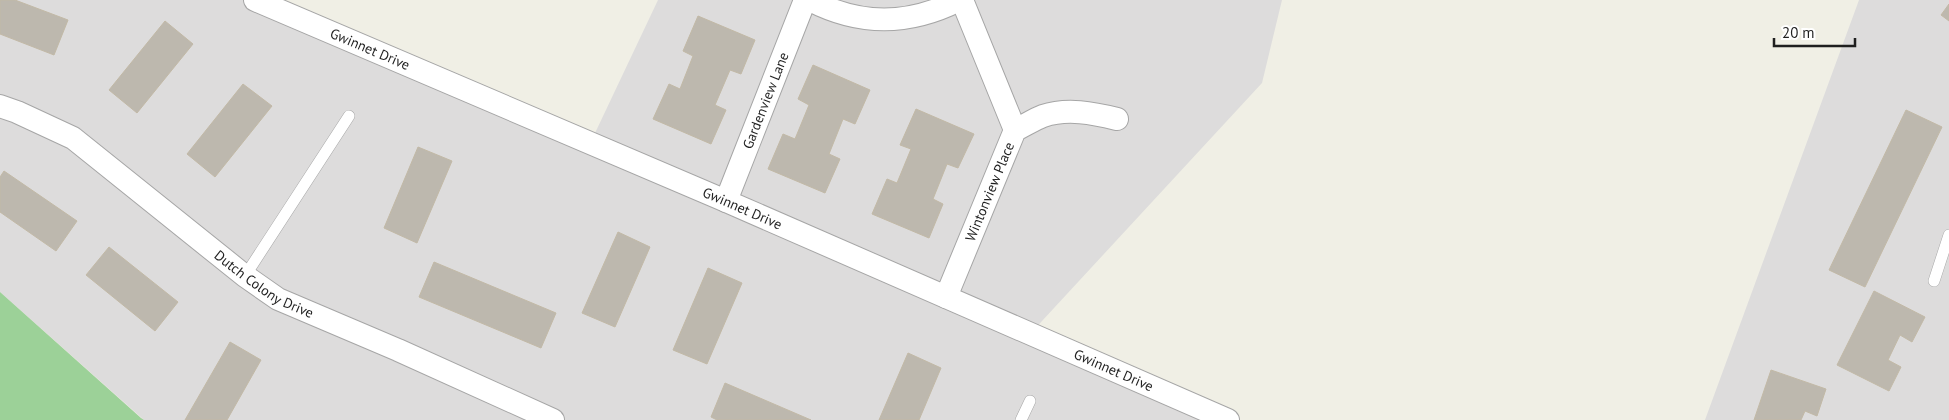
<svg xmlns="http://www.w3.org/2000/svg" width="1949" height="420" font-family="'PT Sans',sans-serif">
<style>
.residential{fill:#dddcdc}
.forest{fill:#9cd198}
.building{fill:#bdb8ae;stroke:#c2b9a6}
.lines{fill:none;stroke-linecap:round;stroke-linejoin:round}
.service-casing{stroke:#a6a6a6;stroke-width:12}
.minor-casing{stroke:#a6a6a6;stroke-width:24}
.service{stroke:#fff;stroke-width:11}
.minor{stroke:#fff;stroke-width:22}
.labels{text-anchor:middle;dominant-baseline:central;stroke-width:5;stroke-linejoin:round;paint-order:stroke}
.street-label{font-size:14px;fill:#1f1f1f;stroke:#fff}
</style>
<rect width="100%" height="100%" fill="#f0efe5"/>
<!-- residential -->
<path class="residential" d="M0 0H243L587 150 658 0H1282L1262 83 1030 334 1228 420H144L0 292Z
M1859 0H1949V420H1705Z"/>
<!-- forest -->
<path class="forest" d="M0 292 141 418 144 420H0Z"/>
<!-- building -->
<path class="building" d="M0 0H15L68 20 54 55 0 34Z
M1949 4V21L1941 15Z
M698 16 755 40 741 74 730 70 715 105 726 110 711 144 653 119 669 84 680 89 693 56 683 51Z
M165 21 193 44 137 113 109 90Z
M813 65 870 90 855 124 843 119 829 154 840 159 825 193 768 169 783 134 795 139 809 105 798 99Z
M243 84 272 106 215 177 187 154Z
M916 109 974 134 958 168 947 164 933 199 943 204 929 238 872 214 887 179 897 183 911 149 900 145Z
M1906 110 1942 127 1865 287 1829 270Z
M418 147 452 161 417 243 384 228Z
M4 171 77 221 56 251 0 212V177Z
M618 232 650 247 615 327 582 313Z
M109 247 178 302 155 331 86 275Z
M434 262 556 313 541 348 419 297Z
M708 268 742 283 707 364 673 350Z
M1874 291 1925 317 1912 342 1900 335 1888 360 1901 367 1889 391 1837 365Z
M230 342 261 360 227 420H185Z
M908 353 941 368 919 420H879Z
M1771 370 1826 389 1817 416 1805 411 1801 420H1754Z
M725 383 811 420H717L711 417Z"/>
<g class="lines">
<!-- service casing -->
<g class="service-casing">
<path id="service" d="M245 276 349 116
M1934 281 1949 235
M1021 420 1030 401"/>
</g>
<!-- minor casing -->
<g class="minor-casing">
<g id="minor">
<path id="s1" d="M255 0 726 201 1228 420"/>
<path d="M810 0C860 26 908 26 959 0"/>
<path d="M962 0 1015 130"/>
<path id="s2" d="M0 106 17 112 73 138 245 276 278 299 398 350 553 420"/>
<path id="s3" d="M726 201 805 0"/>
<path id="s4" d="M946 297 1015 130C1024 126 1033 120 1043 116 1067 108 1093 113 1117 119"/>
</g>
</g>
<!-- service -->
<use href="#service" class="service"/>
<!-- minor -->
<use href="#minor" class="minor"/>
</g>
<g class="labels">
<!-- street labels -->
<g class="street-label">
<text stroke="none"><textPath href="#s1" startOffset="125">Gwinnet Drive</textPath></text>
<text stroke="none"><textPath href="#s3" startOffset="108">Gardenview Lane</textPath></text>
<text stroke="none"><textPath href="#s4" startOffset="114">Wintonview Place</textPath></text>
<text stroke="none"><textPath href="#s1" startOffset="530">Gwinnet Drive</textPath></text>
<text stroke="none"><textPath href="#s2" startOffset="321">Dutch Colony Drive</textPath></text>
<text stroke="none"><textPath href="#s1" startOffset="935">Gwinnet Drive</textPath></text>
</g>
</g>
<!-- scale -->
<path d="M1774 38v8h81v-8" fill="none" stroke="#1f1f1f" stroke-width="2.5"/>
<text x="1782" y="38" font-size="15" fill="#1f1f1f" stroke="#ffffff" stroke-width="4" paint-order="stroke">20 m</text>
</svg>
